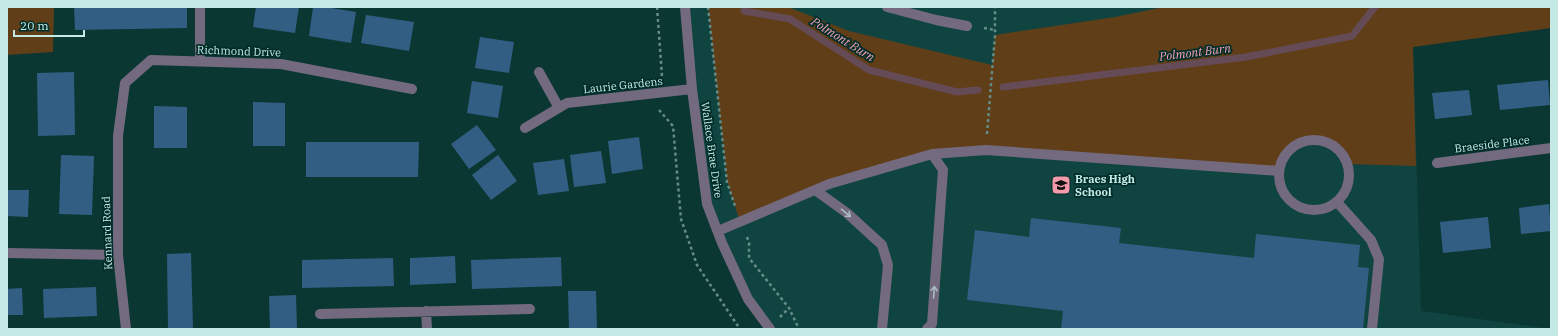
<svg xmlns="http://www.w3.org/2000/svg" width="1558" height="336" font-family="'IBM Plex Serif',serif">
<style>
.built{fill:#104440}
.green{fill:#603e18}
.lines{fill:none;stroke-linecap:round;stroke-linejoin:round}
.stream{stroke:#654b56;stroke-width:7}
.building{fill:#335e84}
.path{stroke:#648c88;stroke-width:2.5;stroke-dasharray:3 3;stroke-linecap:butt}
.minor{stroke:#746a7f;stroke-width:10}
.oneway{stroke:#a9bdc1}
.labels{text-anchor:middle;dominant-baseline:central;stroke-width:3.5;stroke-linejoin:round;paint-order:stroke}
.street-label{font-size:11px;fill:#c5eae5;stroke:#002d29}
.poi-label{font-size:11px;font-weight:bold;fill:#c5eae5;stroke:#002d29;text-anchor:start}
.water-label{font-size:12px;font-style:italic;fill:#f6a3b3;stroke:#002d29}
</style>
<rect width="100%" height="100%" fill="#0b3733"/>
<!-- built -->
<path class="built" d="M685 7H1424L1413 47 1421 311 1551 329H770L748 299 707 204Z"/>
<!-- green -->
<path class="green" d="M7 7H54L53 52 7 55Z
M708 7H788L849 31 992 65 995 35 1115 17 1164 7H1551V28L1413 47 1416 166 1348 164C1344 156 1339 148 1330 143 1314 135 1290 141 1283 159 1281 163 1280 167 1279 171L986 150 932 154 829 184 740 222 727 181Z"/>
<g class="lines">
<!-- stream -->
<path class="stream" d="M744 11 790 19 869 70 957 92 978 90
M1003 87 1246 57 1352 36 1375 7"/>
</g>
<!-- building -->
<path class="building" d="M74 7H187V28L75 30Z
M256 7H299L295 33 253 27Z
M313 7H325L356 12 351 43 309 36Z
M366 15 414 22 409 51 361 43Z
M480 37 514 42 509 73 475 68Z
M74 72 75 135 38 136 37 73Z
M1548 80 1550 105 1500 110 1497 85Z
M472 81 503 86 498 118 467 113Z
M1469 90 1472 115 1435 119 1432 93Z
M253 102 285 103V146H253Z
M154 106 187 107V148H154Z
M477 125 496 150 469 169 451 144Z
M639 137 643 169 612 174 608 141Z
M306 142H419L418 177H306Z
M601 151 606 183 574 187 570 155Z
M61 155 94 156 92 215 59 214Z
M498 155 517 181 491 200 472 175Z
M564 159 569 191 538 195 533 163Z
M7 190H29L28 217 7 216Z
M1549 204 1551 231 1521 234 1519 208Z
M1488 217 1491 248 1443 253 1440 222Z
M1031 218 1121 228 1119 243 1254 258 1256 234 1360 245 1358 267 1369 268 1363 329H1061L1063 311 967 300 975 230 1029 237Z
M191 253 193 329H168L167 254Z
M455 256 456 283 410 285V258Z
M561 257 562 286 472 289 471 260Z
M393 258 394 286 302 288V260Z
M96 287 97 316 44 318 43 289Z
M22 288 23 315H7V289Z
M568 291H596L597 329H569Z
M296 295 297 329H270L269 296Z"/>
<g class="lines">
<!-- path -->
<path class="path" d="M657 7 662 76
M708 7 727 182 735 206
M984 28 995 30
M659 110 673 126 681 219 697 265 740 329
M987 134 995 35V7
M747 237 749 243V258L789 308 799 329
M780 317 789 308"/>
<!-- minor -->
<path class="minor" d="M200 7V61
M685 7 692 89 707 204 722 243 748 299 770 329
M887 7 936 20 967 26
M539 72 559 108
M525 128 567 103 692 89
M1279 175a35 35 0 1 1 70 0a35 35 0 1 1-70 0Z
M1437 163 1551 148
M815 190 847 213 882 245 888 265 882 329
M1337 202 1371 240 1379 259 1372 329
M718 231 829 184 932 154 986 150 1279 171
M7 253 118 255
M426 311 427 329
M320 314 530 309
M126 329 118 255V136L125 83 151 60 281 64 412 89
M927 329 932 324 943 170 932 154"/>
</g>
<!-- one-way arrows -->
<defs><path id="oneway-shaft" d="M-6 0H5M1.5-3L5.5 0L1.5 3" fill="none" stroke-width="1.6" stroke-linecap="round" stroke-linejoin="round"/></defs>
<g class="oneway">
<use href="#oneway-shaft" transform="translate(846 213) rotate(39)"/>
<use href="#oneway-shaft" transform="translate(934 292) rotate(-86)"/>
</g>
<!-- icons -->
<defs>
<g id="school-square" transform="scale(1)"><rect x="-9" y="-9" width="18" height="18" rx="4" fill="#f39aab" stroke="#002d29"/><path d="M0-5L7-2L0 1L-7-2ZM-4 1L0 2.5L4 1V4Q0 6-4 4Z" fill="#111"/></g>
</defs>
<g fill-rule="evenodd">
<use href="#school-square" x="1061" y="185"/>
</g>
<g class="labels">
<!-- street labels -->
<g class="street-label">
<text transform="translate(239 51) rotate(2)">Richmond Drive</text>
<text transform="translate(623 85) rotate(-6)">Laurie Gardens</text>
<text transform="translate(1492 144) rotate(-7)">Braeside Place</text>
<text transform="translate(712 150) rotate(82)">Wallace Brae Drive</text>
<text transform="translate(107 233) rotate(-92)">Kennard Road</text>
</g>
<!-- poi labels -->
<g class="poi-label">
<text x="1075" y="179">Braes High<tspan x="1075" dy="13">School</tspan></text>
</g>
<!-- water labels -->
<g class="water-label">
<text transform="translate(843 39) rotate(32)">Polmont Burn</text>
<text transform="translate(1195 52) rotate(-7)">Polmont Burn</text>
</g>
</g>
<!-- border -->
<rect width="1558" height="336" fill="none" stroke="#c5eae5" stroke-width="16"/>
<!-- scale -->
<path d="M14 30v6h70v-6" fill="none" stroke="#c5eae5" stroke-width="2"/>
<text x="20" y="30" font-size="12" fill="#c5eae5" stroke="#002d29" stroke-width="3" paint-order="stroke">20 m</text>
</svg>
